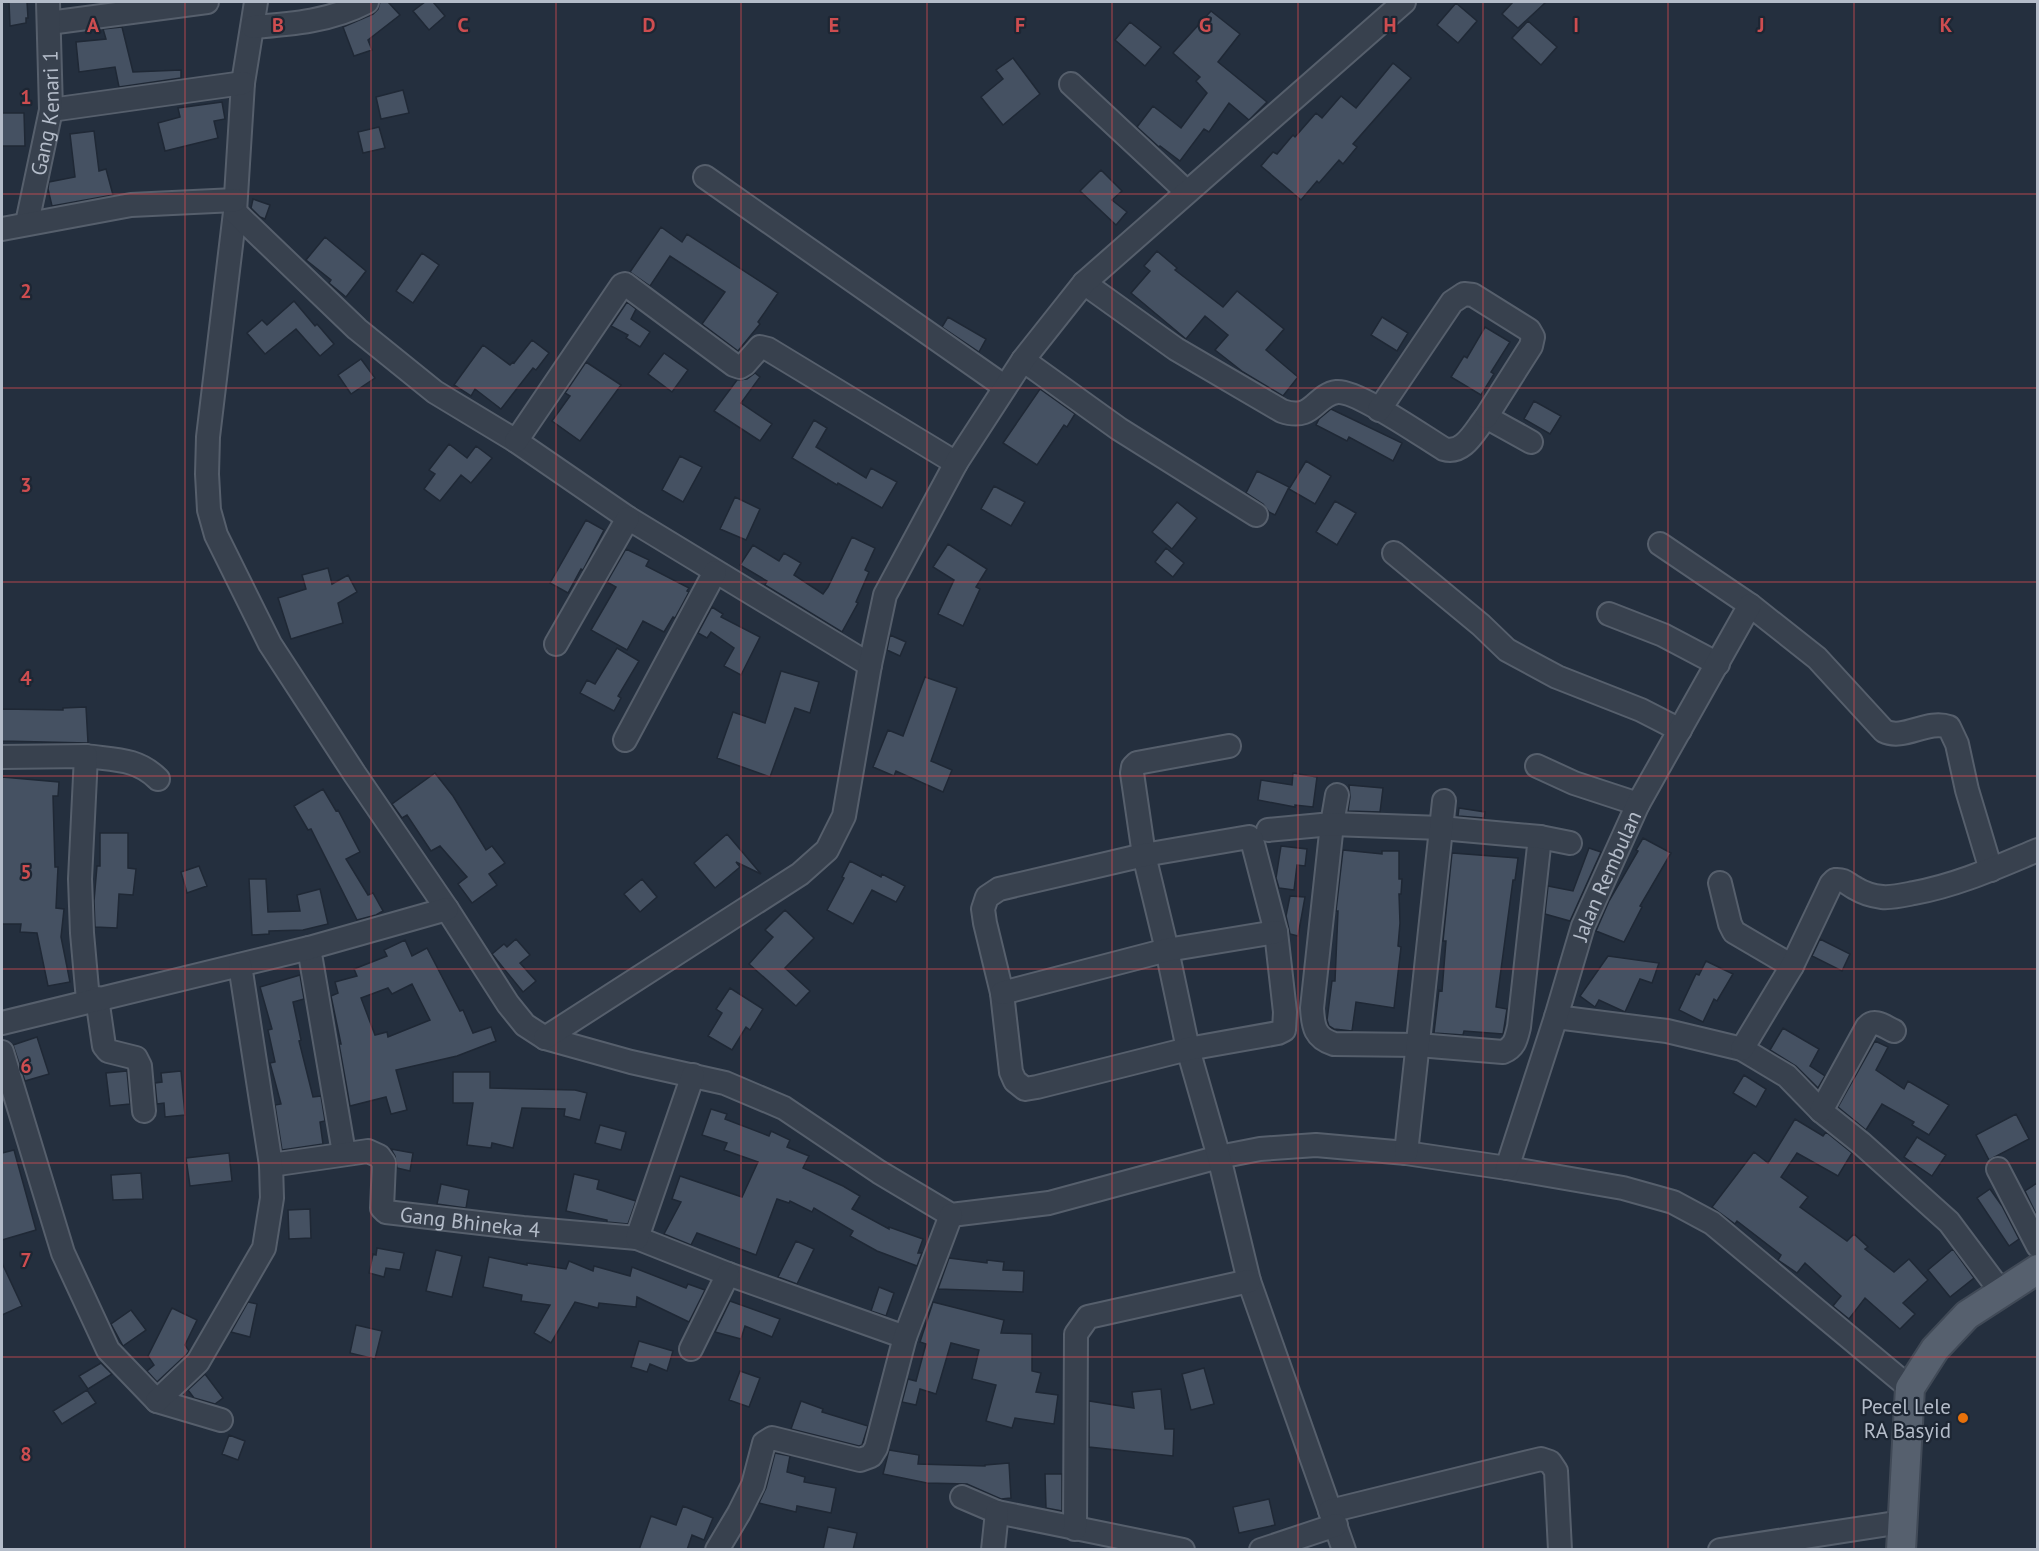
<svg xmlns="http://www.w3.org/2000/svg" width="2039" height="1551" font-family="'PT Sans',sans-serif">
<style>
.building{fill:#455162;stroke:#1f2835;stroke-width:1.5;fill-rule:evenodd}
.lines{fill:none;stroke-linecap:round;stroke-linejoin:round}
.minor-casing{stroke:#565f6c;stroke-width:26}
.major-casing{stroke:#414a57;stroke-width:32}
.minor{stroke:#38414e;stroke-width:22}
.major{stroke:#56606e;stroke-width:28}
.grid{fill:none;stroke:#ce4d50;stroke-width:1.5;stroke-opacity:0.55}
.food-dot{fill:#e8710a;stroke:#1d2633;stroke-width:2}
.labels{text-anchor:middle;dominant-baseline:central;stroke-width:4.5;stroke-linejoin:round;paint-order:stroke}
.street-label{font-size:21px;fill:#b4bcc9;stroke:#1d2633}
.poi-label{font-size:21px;fill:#b4bcc9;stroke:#1d2633;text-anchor:end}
.grid-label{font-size:20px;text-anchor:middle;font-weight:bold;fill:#ce4d50;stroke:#1d2633;stroke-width:4.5;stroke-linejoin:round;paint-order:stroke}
</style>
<rect width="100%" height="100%" fill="#242f3e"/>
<!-- building -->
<path class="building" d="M9 2H27L28 18H26V23L10 26Z
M380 2H388L400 15 368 40 372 50 354 56 343 27 373 14 378 9Z
M425 2H433L445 16 429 30 413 11Z
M1513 2H1546L1518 28 1502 14Z
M1456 3 1477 21 1458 43 1437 25Z
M1211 11 1240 34 1218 62 1267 102 1249 120 1229 103 1209 132 1204 129 1180 161 1160 146 1159 147 1137 127 1153 106 1181 128 1207 93 1196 81 1200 77 1173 53Z
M1528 21 1557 47 1541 65 1512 38Z
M1130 22 1161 47 1145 66 1115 40Z
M122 27 133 72 181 70V78L119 87 115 67 79 72 76 42 106 39 103 29Z
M1013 58 1040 94 1003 125 981 97 1003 79 996 70Z
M1393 63 1411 78 1353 144 1357 147 1343 164 1339 160 1319 183 1317 181 1301 200 1261 166 1273 152 1277 154 1293 135 1295 137 1316 113 1322 118 1341 96 1356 108Z
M403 90 409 113 381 119 376 97Z
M222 102 225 119 214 121 218 138 165 151 158 123 180 117 178 108Z
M2 113H24L25 146H2Z
M379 127 385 148 363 153 358 132Z
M94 131 99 171 106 169 113 195 52 206 48 189 49 182 75 177 70 134Z
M1101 170 1122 191 1112 200 1127 212 1116 225 1080 191Z
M253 199 270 205 265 219 260 217 251 208Z
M661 227 682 242 687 234 778 293 758 322 760 324 738 351 702 324 725 292 670 256 650 286 630 272Z
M325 237 366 271 346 297 329 283 331 280 306 260Z
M1157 251 1177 268 1175 270 1223 307 1237 291 1284 329 1266 350 1298 377 1283 396 1243 372 1215 350 1228 335 1205 316 1186 339 1131 293 1150 271 1144 266Z
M422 253 439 265 413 303 396 291Z
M294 301 315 326 317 324 334 344 320 356 296 329 265 354 247 333 262 320 267 325Z
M627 302 636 309 631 319 650 332 640 347 626 338 628 335 611 326Z
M948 317 986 339 979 352 942 327Z
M1382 317 1408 333 1397 351 1371 335Z
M1485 327 1510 342 1491 372 1494 374 1481 395 1451 377 1464 356 1467 358Z
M532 340 549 353 536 370 533 368 501 409 475 389 471 396 454 385 483 345 510 365 513 362 514 363Z
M664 353 688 370 672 392 648 374Z
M361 359 375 378 351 394 338 375Z
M586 362 621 385 580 441 552 421 570 396 565 393Z
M755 373 760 377 741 403 772 424 760 441 714 411 737 380 747 379Z
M1040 389 1075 414 1067 427 1064 425 1037 465 1003 443Z
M1534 401 1561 416 1550 434 1524 419Z
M1331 409 1402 443 1393 461 1349 437 1347 441 1316 425 1319 419Z
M814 420 827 428 816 447 866 478 871 468 897 482 882 508 838 483 837 485 792 458Z
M449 444 467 458 476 446 492 458 471 483 461 475 440 501 424 489 435 474 429 470Z
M680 456 702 467 683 502 662 490Z
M1306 461 1331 476 1315 504 1289 489Z
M1257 471 1289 487 1275 515 1269 512 1263 504 1246 493Z
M994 486 1025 502 1011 526 981 509Z
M735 497 760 509 746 540 720 529Z
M1335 501 1356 513 1337 545 1316 532Z
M1177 502 1197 518 1172 549 1152 532Z
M586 520 604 530 583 570 581 569 568 593 550 583Z
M852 537 875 548 865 570 869 572 856 602 858 603 842 632 765 585 767 581 740 565 753 545 779 561 784 553 801 563 794 575 823 594 828 587Z
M948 544 987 569 976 587 980 589 963 626 938 614 954 580 933 567Z
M1166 548 1184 563 1173 577 1155 562Z
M626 549 649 560 646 566 689 588 687 591 689 592 675 618 673 617 664 632 643 621 627 650 591 630 616 587 607 582Z
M328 568 332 584 348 575 357 592 338 603 343 623 291 639 278 598 306 589 302 575Z
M712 607 723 614 721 617 760 637 741 675 724 666 734 648 711 632 707 638 698 633Z
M890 635 906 642 900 656 887 650Z
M617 648 639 661 618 696 621 698 614 711 580 693 587 680 595 684Z
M781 671 819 682 810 713 795 708 770 777 717 758 733 712 765 723Z
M925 677 957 688 931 761 952 770 943 792 896 771 894 776 873 767 888 730 903 736Z
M86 707 88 743 2 741V709L63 710V708Z
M435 773 453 796 486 850 492 846 505 863 489 874 497 885 472 903 458 884 467 877 440 846 431 851 407 815 402 818 392 804Z
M1293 773 1317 777 1313 807 1295 805V807L1258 800 1261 780 1292 785Z
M2 777 59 782 58 796H53L55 867H58L56 908 64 909 61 937 70 982 48 986 37 933 20 932 21 924H2Z
M1349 785 1383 788 1380 812 1348 811 1350 797Z
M323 789 336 811 338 810 360 852 346 859 368 895 373 893 383 911 376 915 357 920 311 829 308 830 294 806Z
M1459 808 1485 812 1484 818 1458 816Z
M100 833H128V868L136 869 133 895 119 894 117 928 95 927 94 901 97 866H100Z
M727 834 761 874 736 862 740 867 715 888 694 863Z
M1643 838 1671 853 1640 906 1642 907 1624 942 1596 931 1609 901 1638 851 1636 850Z
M1281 846 1307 849 1305 866 1297 865 1294 890 1279 888 1276 878Z
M1589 848 1601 852 1570 921 1545 914 1548 886 1573 891Z
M1343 850 1382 854V851H1399V879H1402L1401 894H1399L1400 923 1398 946 1401 947 1394 1008 1356 1002 1352 1031 1334 1029 1329 1026 1327 1020 1332 981H1335L1338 911H1336Z
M1452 853 1518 858 1515 880H1513L1496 1007 1507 1009 1503 1034 1464 1031 1463 1035 1434 1033 1439 990 1442 991 1446 941H1443Z
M850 861 881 877 882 874 905 886 896 902 872 890 853 924 827 910 844 878 842 877Z
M199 866 207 886 187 893 181 872Z
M249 879H266L268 912 300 911 297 895 320 889 328 924 303 930 269 931V934L252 935Z
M642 879 657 897 640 912 624 894Z
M1290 896 1305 897 1298 936 1290 934 1286 916Z
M785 910 814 938 785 968 810 991 796 1006 749 964 773 937 765 930Z
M516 939 530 955 520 963 536 981 523 992 492 954 504 944 507 947Z
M1820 939 1850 954 1842 971 1812 956Z
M405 940 412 956 427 948 460 1011 463 1010 473 1033 491 1027 496 1041 457 1056 396 1070 407 1110 391 1114 386 1097 350 1106 339 1044H341L331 996 338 993 335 982 357 976 354 969 387 956 384 950ZM412 984 430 1020 388 1037 387 1032 375 1035 361 998 388 988 392 994Z
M1608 956 1659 963 1652 983 1640 979 1625 1012 1599 1000 1595 1007 1580 996Z
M1706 961 1733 974 1717 1001 1714 999 1703 1022 1679 1010 1696 974 1699 975Z
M300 975 304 999 293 1002 301 1040 299 1041 313 1097 321 1096 325 1121 320 1122 323 1144 282 1150 275 1105 281 1104 270 1063 275 1062 268 1030 272 1029 260 987Z
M730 988 763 1009 750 1030 746 1027 732 1050 708 1036 722 1013 716 1009Z
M1783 1028 1819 1049 1810 1066 1825 1076 1818 1088 1796 1066 1770 1050Z
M37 1037 49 1074 25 1081 13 1045Z
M1875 1041 1888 1047 1876 1070 1904 1089 1908 1081 1949 1105 1929 1135 1912 1125 1914 1122 1882 1104 1866 1130 1838 1107Z
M127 1071 130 1104 110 1106 106 1073Z
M181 1071 185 1115 165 1117 164 1103 157 1104 155 1083 162 1082 161 1073Z
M453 1072H490V1088L575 1090 587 1093 580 1120 564 1116 565 1109 522 1108 513 1148 492 1143 491 1148 467 1145 473 1103H453Z
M1744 1075 1766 1089 1756 1107 1733 1093Z
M711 1109 727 1114 725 1119 769 1136 771 1131 790 1140 787 1147 809 1156 803 1168 843 1186 860 1196 852 1209 889 1229V1227L923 1239 918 1253H922L917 1266 877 1251 850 1236 853 1231 814 1208 812 1212 790 1201 789 1203 777 1199 756 1255 697 1233 691 1245 664 1234 681 1202 672 1199 680 1176 742 1197 758 1162 724 1150 727 1143 702 1135Z
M2016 1114 2029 1139 1989 1160 1976 1135Z
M1795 1119 1823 1136 1826 1132 1852 1153 1838 1176 1797 1153 1781 1177 1808 1197 1800 1207 1847 1241 1854 1234 1868 1247 1865 1249 1894 1272 1909 1259 1928 1280 1903 1303 1915 1314 1900 1329 1865 1298 1849 1319 1833 1306 1841 1296 1805 1263 1797 1273 1778 1260 1781 1255 1737 1221 1735 1224 1712 1207 1754 1152 1768 1163Z
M600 1125 626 1132 621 1150 595 1143Z
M1917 1137 1946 1155 1932 1176 1904 1157Z
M391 1149 413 1153 410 1171 397 1168 395 1156Z
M14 1150 36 1230 2 1240V1153Z
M229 1153 232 1181 190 1186 186 1158Z
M141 1173 143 1199 113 1200 111 1175Z
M574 1174 599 1180 597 1189 636 1201 628 1224 607 1222V1220L566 1211Z
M2037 1183V1216L2025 1191Z
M441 1184 469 1190 466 1208 437 1204Z
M1990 1189 2002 1206 2019 1239 2009 1246 1977 1198Z
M310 1209 311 1238 289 1239 288 1210Z
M796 1241 814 1249 797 1284 778 1277Z
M377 1248 404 1253 400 1270 386 1268 384 1277 369 1273 373 1254 376 1255Z
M1953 1249 1974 1278 1950 1297 1928 1270Z
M436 1250 462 1256 452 1297 426 1291Z
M489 1257 527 1265V1263L566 1269 569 1261 593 1271 594 1266 630 1276 632 1267 686 1288 688 1284 705 1290 689 1322 637 1297 636 1307 599 1303 598 1308 575 1302 551 1343 534 1333 550 1305 521 1301 522 1295 483 1287Z
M949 1258 987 1263V1260L1004 1262 1003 1270 1024 1271 1023 1292 938 1289Z
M2 1263 22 1306 2 1315Z
M879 1287 894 1293 886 1316 871 1311Z
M730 1301 780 1319 772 1337 745 1326 741 1339 715 1332Z
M248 1302 257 1304 250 1337 231 1332Z
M933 1302 1004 1320 1001 1333 1032 1334V1371L1041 1373 1036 1392 1058 1395 1054 1424 1015 1418 1012 1428 986 1421 996 1385 972 1379 979 1350 951 1343 936 1394 920 1389 916 1405 902 1402 908 1379 916 1381 926 1344 920 1342Z
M172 1308 197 1320 185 1345 189 1351 187 1354 157 1382 147 1371 154 1365 148 1356Z
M131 1310 146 1330 123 1346 111 1324Z
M356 1325 382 1331 375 1359 350 1353Z
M639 1341 673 1351 667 1371 650 1364 647 1372 631 1367Z
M101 1363 112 1374 88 1389 79 1376Z
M1204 1368 1214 1404 1191 1410 1182 1374Z
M740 1371 760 1378 749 1407 729 1400Z
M205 1374 223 1398 215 1404 194 1398 188 1390Z
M1161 1389 1165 1429H1174L1173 1456 1089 1447V1401L1134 1408 1132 1392Z
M87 1390 96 1403 62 1424 53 1411Z
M801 1401 823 1409 822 1412 868 1426 862 1445 859 1446 791 1429Z
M229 1435 245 1441 238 1460 222 1454Z
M889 1450 919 1455 918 1464 985 1466V1465L1009 1463 1011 1498 1001 1499 967 1484 927 1483 883 1474Z
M775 1453 790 1456 787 1472 805 1477 804 1482 836 1488 831 1513 797 1506 796 1512 759 1503 766 1488Z
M1045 1474H1062V1511L1046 1508Z
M1269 1499 1275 1525 1239 1533 1233 1507Z
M683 1506 713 1518 704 1540 692 1535 687 1550H639L651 1516 676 1525Z
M828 1527 857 1533 853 1550H823Z"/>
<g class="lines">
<!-- minor casing -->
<g class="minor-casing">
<g id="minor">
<path d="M256 2 243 83 235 212 208 437 207 474 209 510 216 535 270 644 354 773 447 909 508 1004 525 1025 545 1038 631 1062 725 1083 784 1108 879 1172 951 1215 1049 1203 1219 1157 1260 1149 1316 1145 1406 1153 1507 1168 1623 1188 1673 1202 1712 1223 1910 1388"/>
<path d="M49 23 207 2"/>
<path d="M253 27C293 24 331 21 367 2"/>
<path d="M1071 84 1187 192"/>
<path d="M51 110 243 83"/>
<path d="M705 177 1005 387"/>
<path d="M235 212 357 329 435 392 516 441 628 518 870 665"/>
<path id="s1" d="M27 223 51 110 48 2"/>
<path d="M2 229 131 205 235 200"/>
<path d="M1084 283 1176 349 1282 411C1314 422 1314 395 1337 392 1357 390 1424 437 1444 449 1464 455 1475 430 1486 417L1531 442"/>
<path d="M1023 360 1119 429 1256 515"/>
<path d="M1379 410 1452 302 1464 294 1473 295 1529 330 1533 337 1531 346 1486 417"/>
<path d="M516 441 622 285 625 284 734 365 740 367 745 364 760 347 768 349 956 463"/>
<path d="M1660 544 1750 605 1817 658 1884 731C1904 741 1927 719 1949 727L1957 744 1967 790 1991 870"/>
<path d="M1394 553 1481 625 1507 650 1557 677 1641 710 1680 730"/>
<path d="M1609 614 1663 635 1718 664"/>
<path d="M556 644 628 518"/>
<path d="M625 740 715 572"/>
<path d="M1229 746 1137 763 1133 767 1132 773 1144 855 1167 950 1188 1049 1219 1157 1249 1281 1344 1550"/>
<path d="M86 756C114 760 137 758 158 779"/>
<path d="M2 757 86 756 80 879 82 933 88 1000"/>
<path d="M1537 766 1574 783 1638 804"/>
<path d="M1337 795 1332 824 1312 1008C1313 1027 1315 1038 1334 1044L1418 1045 1503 1052C1515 1047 1516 1039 1519 1027L1540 837"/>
<path d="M1268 830 1332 824 1441 828 1540 837 1570 843"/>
<path d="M1249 837 1252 840 1276 932 1285 1012 1284 1030 1278 1033 1188 1049 1037 1087 1025 1089 1015 1081 1011 1072 1002 993 985 923 983 909 987 897 999 889 1144 855Z"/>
<path d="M1720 883 1730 924 1734 932 1792 966"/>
<path d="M309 948 344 1153"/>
<path d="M1002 993 1167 950 1276 932"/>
<path d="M97 998 104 1046 108 1051 136 1058 140 1066 144 1111"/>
<path d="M1556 1017 1667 1031 1742 1049 1787 1076 1821 1111 1861 1143 1949 1222 2002 1293"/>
<path d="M2 1023 309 948 447 909"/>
<path d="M545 1038 800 874 827 850 844 816 870 665 885 595 956 463 1023 360 1084 283 1404 2"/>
<path d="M1742 1049 1792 966 1831 884 1835 880C1845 879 1847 884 1855 888 1863 893 1873 896 1882 897 1892 898 1904 895 1914 893 1958 885 1997 867 2038 850"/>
<path d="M2 1052 63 1253 108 1350 157 1401 221 1420"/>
<path d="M1821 1111 1867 1027C1875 1018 1885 1027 1894 1031"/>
<path d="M1406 1153 1444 801"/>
<path id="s2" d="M271 1165 368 1151 379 1156 384 1163 382 1208 386 1212 523 1228 637 1238 728 1274 905 1337"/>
<path id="s3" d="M1507 1168 1556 1017 1583 926 1638 804 1750 605"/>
<path d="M1998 1169 2038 1246"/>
<path d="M637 1238 693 1075"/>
<path d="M691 1349 728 1274"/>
<path d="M157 1401 198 1362 264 1248 272 1198 271 1165 240 965"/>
<path d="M962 1497 997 1512 1183 1550"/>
<path d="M1330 1511 1541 1459 1550 1462 1556 1471 1560 1550"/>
<path d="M1075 1529 1076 1334 1088 1317 1249 1281"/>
<path d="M717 1550 739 1513 753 1485 764 1443 772 1438 860 1460 871 1456 876 1448 905 1337 951 1215"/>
<path d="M993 1550 997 1512"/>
<path d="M1261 1550 1336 1525"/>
<path d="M1720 1550 1902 1522"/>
</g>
</g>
<!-- major casing -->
<g class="major-casing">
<path id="major" d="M1901 1550 1910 1388 1935 1349 1967 1315 2038 1269"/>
</g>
<!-- minor -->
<use href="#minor" class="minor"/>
<!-- major -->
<use href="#major" class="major"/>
</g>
<!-- grid -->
<path class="grid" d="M185 2V1550M371 2V1550M556 2V1550M741 2V1550M927 2V1550M1112 2V1550M1298 2V1550M1483 2V1550M1668 2V1550M1854 2V1550M2 194H2038M2 388H2038M2 582H2038M2 776H2038M2 969H2038M2 1163H2038M2 1357H2038"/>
<!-- markers -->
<circle class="food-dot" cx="1963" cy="1418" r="6"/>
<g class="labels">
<!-- street labels -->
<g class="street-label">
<text stroke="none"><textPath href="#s1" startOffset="112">Gang Kenari 1</textPath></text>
<text stroke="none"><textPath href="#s3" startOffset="309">Jalan Rembulan</textPath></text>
<text stroke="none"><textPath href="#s2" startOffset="254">Gang Bhineka 4</textPath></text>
</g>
<!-- poi labels -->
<g class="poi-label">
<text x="1951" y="1406">Pecel Lele<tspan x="1951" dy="24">RA Basyid</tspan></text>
</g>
</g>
<g class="grid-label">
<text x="93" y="32">A</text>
<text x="278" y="32">B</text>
<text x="463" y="32">C</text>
<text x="649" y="32">D</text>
<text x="834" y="32">E</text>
<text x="1020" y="32">F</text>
<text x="1205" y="32">G</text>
<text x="1390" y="32">H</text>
<text x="1576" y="32">I</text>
<text x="1761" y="32">J</text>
<text x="1946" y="32">K</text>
<text x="26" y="104">1</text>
<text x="26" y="298">2</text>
<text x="26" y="492">3</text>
<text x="26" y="685">4</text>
<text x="26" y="879">5</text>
<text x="26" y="1073">6</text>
<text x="26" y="1267">7</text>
<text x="26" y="1461">8</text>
</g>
<!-- border -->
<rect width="2039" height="1551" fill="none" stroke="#b4bcc9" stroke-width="6"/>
</svg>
